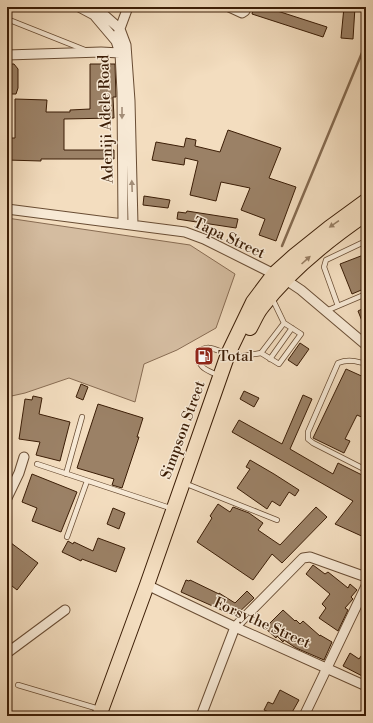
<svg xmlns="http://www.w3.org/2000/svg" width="373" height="723" font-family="'Libre Bodoni',serif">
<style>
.green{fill:#d4bca0;stroke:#886c53}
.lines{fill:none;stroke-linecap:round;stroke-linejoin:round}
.stream{stroke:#84694f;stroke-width:2.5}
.building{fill:#9b8166;stroke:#3b1d06}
.service-casing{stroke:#694d34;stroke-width:6}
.minor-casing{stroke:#694d34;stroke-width:11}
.primary-casing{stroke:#3b1d06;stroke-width:16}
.service{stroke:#f7e9d5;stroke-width:4.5}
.minor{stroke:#f7e9d5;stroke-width:9}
.primary{stroke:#f3ddbf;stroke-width:14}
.oneway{fill:#a28d78}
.oneway2{fill:#977d62}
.labels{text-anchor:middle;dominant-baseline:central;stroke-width:3;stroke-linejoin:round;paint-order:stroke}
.street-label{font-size:15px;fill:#3b1d06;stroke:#f7e9d5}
.poi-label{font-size:15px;fill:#3b1d06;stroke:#f7e9d5;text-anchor:start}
</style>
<rect width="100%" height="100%" fill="#f3ddbf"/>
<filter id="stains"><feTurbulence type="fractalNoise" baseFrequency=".005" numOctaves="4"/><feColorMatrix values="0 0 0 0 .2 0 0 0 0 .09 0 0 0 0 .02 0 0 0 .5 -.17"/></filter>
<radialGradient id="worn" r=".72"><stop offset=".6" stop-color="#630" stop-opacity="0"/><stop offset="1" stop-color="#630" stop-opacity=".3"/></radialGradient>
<!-- green -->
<path class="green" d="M7 218 190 245 235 274 216 328 177 350 144 364 135 402 69 378 25 393 7 397Z"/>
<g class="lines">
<!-- stream -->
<path class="stream" d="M282 246 364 48 366 27"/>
</g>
<!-- building -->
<path class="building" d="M254 7H265L327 27 323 37 252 14Z
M344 7H355L353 39 341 38Z
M7 64H14L18 69V88L16 94H7Z
M90 64H115L116 97H113L114 118 64 119V150H114V159H41V161L7 160V138H15V99L47 100 46 112H70V110L90 109Z
M228 130 281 148 269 178 296 187 276 241 259 235 265 219 241 210 250 188 221 182 216 201 190 195 198 161 185 158 184 165 152 160 156 142 184 147 186 138 196 140 195 146 220 152Z
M144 196 170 200 168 208 143 205Z
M187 211 238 219 236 228 177 219 178 212 186 213Z
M366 254V288L352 294 340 264Z
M366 307V331L358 311Z
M300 343 309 349 297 366 288 360Z
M346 369 366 378V419L357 415 345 439 350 441 344 453 313 438Z
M81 384 88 387 83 400 76 397Z
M244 391 259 398 254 407 240 399Z
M303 395 312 399 290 449 333 474 338 463 366 477V538L335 524 353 501 232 432 239 420 282 444Z
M33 396 42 398 39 414 70 422 60 461 36 455 40 442 19 439 25 399 32 400Z
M98 404 143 418 137 437H139L122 488 112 485 114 479 77 468Z
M250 460 274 474 299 490 295 496 289 492 280 506 272 501 267 509 237 488 250 469 246 467Z
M32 474 77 492 61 532 32 521 37 508 22 502Z
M218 504 230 512 233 507 249 513 263 523 258 530 280 545 316 507 327 517 282 563 272 554 253 580 197 542 212 518 210 516Z
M113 508 125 513 119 529 107 524Z
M98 538 125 548 116 572 82 559 81 561 62 552 68 541 73 544 74 542 93 551Z
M7 540 38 563 17 590 7 582Z
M313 565 325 574 328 572 348 588 350 584 357 590 351 597 353 599 345 608 348 610 338 631 319 618 326 608 322 604 330 594 306 574Z
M186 580 189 581 190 580 219 594V593L235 603 247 591 254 598 235 616 181 592Z
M283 610 295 621 296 620 300 624 303 621 320 636V635L332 642 324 660 296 648 284 640 283 642 277 636 276 638 265 628Z
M366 649V678L343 666 350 653 359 659Z
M280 690 299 700 290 716H278L264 710 268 702 273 704Z"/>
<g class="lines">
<!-- service casing -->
<g class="service-casing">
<path id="service" d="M7 19 85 50
M338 306 324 267 326 260 366 241
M326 311 366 294
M261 353 279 364 301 334 284 323
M231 358 261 353 284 323 272 298
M270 359 292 328
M366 364C356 361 348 359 338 363L308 432V439L313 443 366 470
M219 376C206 369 199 370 198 353 207 343 216 350 227 354
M37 464 173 509
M66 474 82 417
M184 483 277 520
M67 537 87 481
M18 685 99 709"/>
</g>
<!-- minor casing -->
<g class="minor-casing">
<path id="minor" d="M79 7 94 15 116 41 120 53 122 92 123 224
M95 7 120 29 126 45 130 101 133 225
M229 7 242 13 245 11 246 7
M118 34 128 7
M7 55 101 52 120 53
M7 209 185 232 204 239 286 280 301 290 366 345
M7 498 19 473 24 457
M147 585 235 627 366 686
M7 653 65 610
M201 716 235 627 303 558 310 557 366 577
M304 716 366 586"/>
</g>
<!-- primary casing -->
<g class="primary-casing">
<path id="primary" d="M250 328C254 321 257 313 262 307 290 270 328 240 366 214
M99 716 147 585 228 354 253 302 274 274 294 256 329 228 366 201"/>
</g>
<!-- service -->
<use href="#service" class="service"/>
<!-- minor -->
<use href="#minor" class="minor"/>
<!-- primary -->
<use href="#primary" class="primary"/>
</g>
<!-- one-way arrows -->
<defs><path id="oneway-solid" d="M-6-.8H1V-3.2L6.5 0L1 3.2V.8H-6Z"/></defs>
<g class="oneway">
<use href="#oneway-solid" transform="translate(122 113) rotate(90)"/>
<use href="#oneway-solid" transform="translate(132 186) rotate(-92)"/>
</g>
<g class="oneway2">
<use href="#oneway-solid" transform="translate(334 224) rotate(145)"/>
<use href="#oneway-solid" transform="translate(306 260) rotate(-42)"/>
</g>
<!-- icons -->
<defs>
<g id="fuel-square" transform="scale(1)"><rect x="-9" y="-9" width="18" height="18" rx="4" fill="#8f2418" stroke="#f7e9d5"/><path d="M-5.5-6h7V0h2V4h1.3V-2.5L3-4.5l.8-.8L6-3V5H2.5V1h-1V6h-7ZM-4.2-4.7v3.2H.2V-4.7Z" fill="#fff"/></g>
</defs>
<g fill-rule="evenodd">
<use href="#fuel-square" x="204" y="356"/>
</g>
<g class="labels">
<!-- street labels -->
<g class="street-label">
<text transform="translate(106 119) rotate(-92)">Adeniji Adele Road</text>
<text transform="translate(229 238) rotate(25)">Tapa Street</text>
<text transform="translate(183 430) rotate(-70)">Simpson Street</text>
<text transform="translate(262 623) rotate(24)">Forsythe Street</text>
</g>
<!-- poi labels -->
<g class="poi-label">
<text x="218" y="356">Total</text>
</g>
</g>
<!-- margin -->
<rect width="373" height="723" fill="none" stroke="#f3ddbf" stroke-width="24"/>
<rect x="8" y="8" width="357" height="707" fill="none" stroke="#3b1d06" stroke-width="2"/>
<rect x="12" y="12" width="349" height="699" fill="none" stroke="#3b1d06"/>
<rect width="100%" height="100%" filter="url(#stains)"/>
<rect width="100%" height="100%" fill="url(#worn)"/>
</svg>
